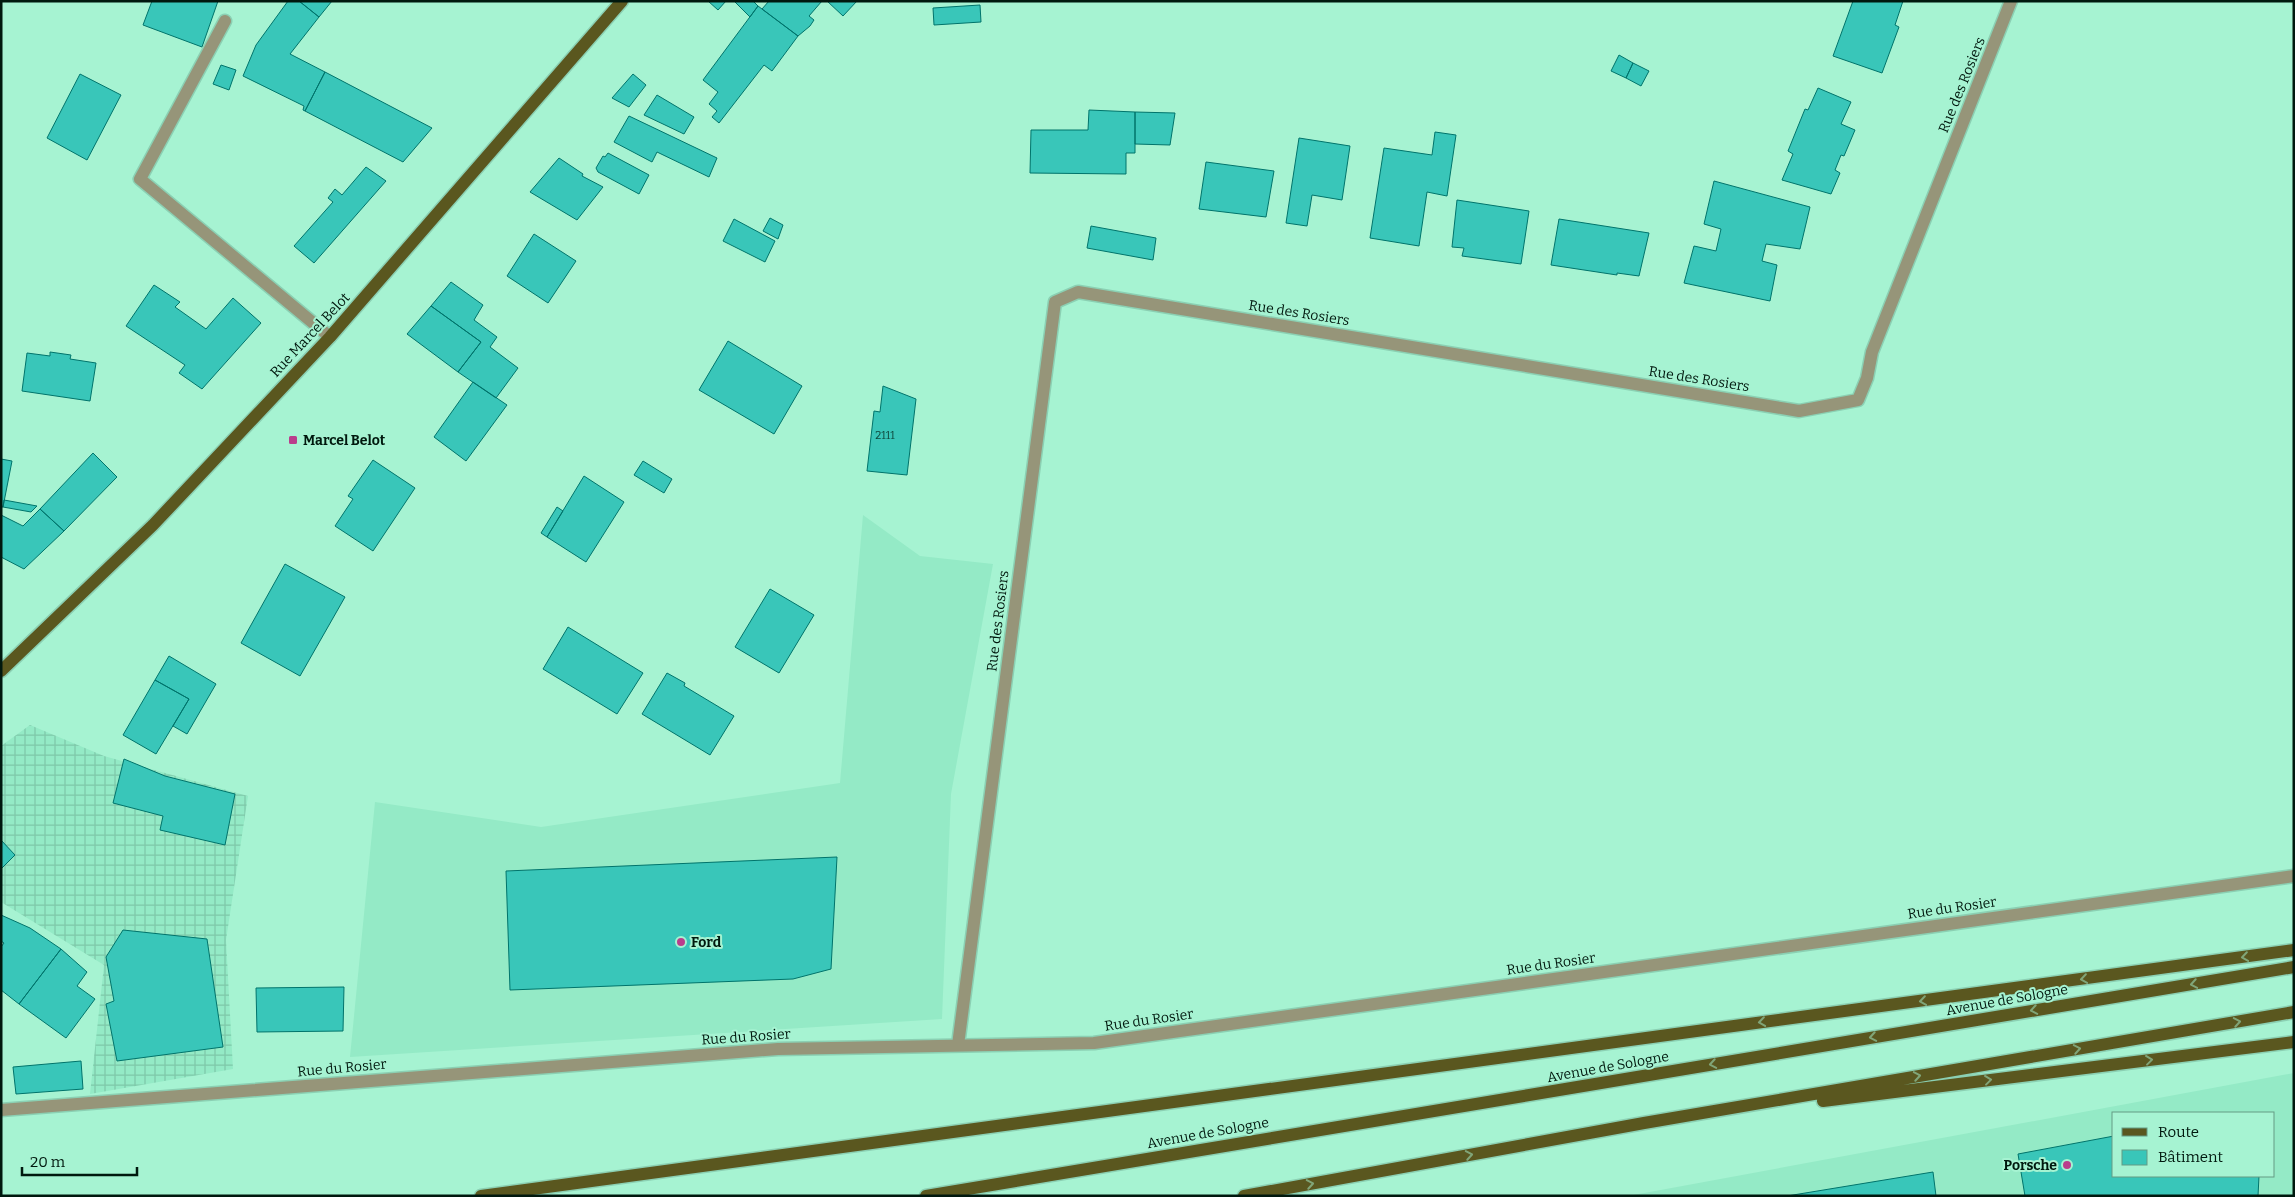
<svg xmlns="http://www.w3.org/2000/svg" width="2295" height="1197" font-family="Bitter,serif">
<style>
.built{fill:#94eac6;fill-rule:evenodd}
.industrial{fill:url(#industrial-grid)}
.building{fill:#39c6b9;stroke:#00746b}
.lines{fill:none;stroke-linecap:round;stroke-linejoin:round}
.minor-casing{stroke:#8bd0b3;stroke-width:15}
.major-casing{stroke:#8bd0b3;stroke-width:15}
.minor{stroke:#969579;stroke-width:12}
.major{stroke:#5a571f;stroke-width:12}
.oneway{stroke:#80a578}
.poi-dot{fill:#ba3d8c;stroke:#a6f3d2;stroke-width:2}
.labels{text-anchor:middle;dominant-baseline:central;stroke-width:4;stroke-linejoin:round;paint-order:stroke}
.number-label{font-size:11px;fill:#0e4439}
.street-label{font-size:14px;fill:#00180e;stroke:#a6f3d2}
.poi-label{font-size:14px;font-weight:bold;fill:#00180e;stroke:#a6f3d2;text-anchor:start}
</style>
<defs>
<pattern id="industrial-grid" width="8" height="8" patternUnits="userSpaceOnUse" patternTransform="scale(1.25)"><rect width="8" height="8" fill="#94eac6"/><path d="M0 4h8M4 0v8" fill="none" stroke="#7ec8a9"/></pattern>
</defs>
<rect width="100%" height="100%" fill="#a6f3d2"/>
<!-- built -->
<path class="built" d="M863 515 920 556 993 564 951 794 942 1019 350 1057 375 802 541 827 840 783Z
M2294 1073V1196H1628ZM2114 1113H2274V1176H2114Z"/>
<!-- industrial -->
<path class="industrial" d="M30 725 104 756 248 796 226 940 233 1069 90 1094 104 965 1 902V746Z"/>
<!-- building -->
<path class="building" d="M152 1H218L202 47 143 25Z
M288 1H299L319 17 290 54 325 72 305 111 303 110 304 106 243 76 256 45Z
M299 1H332L319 17Z
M708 1H726L718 10Z
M734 1H753L758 6 750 17Z
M769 1H822L809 16 814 20 810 26 798 36 762 9Z
M827 1H857L843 16Z
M1853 1H1903L1895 25 1899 27 1882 73 1833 56Z
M980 5 981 22 934 25 933 8Z
M758 6 798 36 772 71 764 65 719 123 712 117 717 111 709 104 718 92 703 80Z
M1619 55 1633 63 1626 78 1611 71Z
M1633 63 1649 71 1641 86 1626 78Z
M221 65 236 70 229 90 213 84Z
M325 72 432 128 403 162 305 111Z
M80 74 121 95 87 160 47 138Z
M633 74 646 85 629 107 612 98Z
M1818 88 1851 102 1841 124 1855 130 1844 156 1841 155 1835 170 1840 173 1831 194 1782 180 1793 154 1788 151 1805 109 1808 110Z
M657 95 694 117 684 134 644 115Z
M1089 110 1135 112V153H1126V174L1030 173 1031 130H1088Z
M1135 112 1175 113 1170 145 1135 144Z
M629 116 717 158 709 177 657 152 652 162 614 142Z
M1435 132 1456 135 1447 196 1427 192 1419 246 1370 238 1384 148 1432 155Z
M1299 138 1350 146 1342 200 1312 195 1307 226 1286 223Z
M608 153 649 175 639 194 598 172 596 168 603 156 605 157Z
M559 158 583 174 582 176 603 187 577 220 530 192Z
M1206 162 1274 171 1266 217 1199 209Z
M366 167 386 181 314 263 294 246 333 202 328 198 335 189 342 195Z
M1714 181 1810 207 1800 249 1766 244 1762 261 1777 265 1770 301 1684 283 1694 246 1716 251 1721 229 1704 224Z
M1457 200 1529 211 1521 264 1462 256 1464 248 1452 247Z
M770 218 783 225 778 239 763 231Z
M734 219 775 241 765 262 723 241Z
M1559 219 1649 233 1639 276 1617 273V275L1551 265Z
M1091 226 1156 238 1153 260 1087 248Z
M534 234 576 261 548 303 507 276Z
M451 282 483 305 474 320 497 337 490 347 518 368 496 398 458 372 481 342 431 306Z
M154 285 180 302 175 307 206 329 233 298 261 323 202 389 179 373 185 365 126 326Z
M431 306 481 342 458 372 407 334Z
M728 341 802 386 774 434 699 390Z
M50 352 71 355 70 359 96 363 90 401 22 391 27 353 50 356Z
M473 382 507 405 466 461 434 437Z
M883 386 916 399 907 475 867 471 874 411 880 412Z
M93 453 117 477 64 531 40 509Z
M1 459 12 461 3 507H1Z
M373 460 415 488 373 551 335 526 353 499 348 496Z
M643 461 672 479 664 493 634 475Z
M584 476 624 502 586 562 547 537Z
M4 500 37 506 31 512 3 507Z
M557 507 563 511 547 537 541 533Z
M40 509 64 531 24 569 1 557V515L23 526Z
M285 564 345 597 300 676 241 643Z
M770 589 814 615 779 673 735 647Z
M568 627 643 673 617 714 543 669Z
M169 656 216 684 187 734 173 726 189 699 155 680Z
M667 673 685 683 684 686 734 716 710 755 642 714Z
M155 680 189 699 156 754 123 735Z
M124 759 165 776 235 794 225 845 160 830 163 816 113 803Z
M1 840 15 855 1 869Z
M837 857 831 969 793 979 510 990 506 871Z
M1 915 30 928 61 949 19 1004 1 990V947L4 943 1 941Z
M123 930 207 939 223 1047 117 1061 106 1004 114 1001 106 957Z
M61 949 87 972 77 986 95 999 66 1038 19 1004Z
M344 987 343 1031 257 1032 256 988Z
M81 1061 83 1089 16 1094 13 1067Z
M2114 1136V1176H2259L2258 1196H2025L2018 1154Z
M1933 1172 1936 1196H1787Z"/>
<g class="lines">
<!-- minor casing -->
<g class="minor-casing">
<path id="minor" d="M225 21 140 179 330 337
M958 1045 1055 302 1078 292 1799 411 1858 400 1867 378 1872 352 2011 1
M1 1110 778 1049 1094 1043 2294 876"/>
</g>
<!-- major casing -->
<g class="major-casing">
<path id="major" d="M1 671 153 525 330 337 622 1
M1823 1101 2294 1042
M481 1196 2294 950
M926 1196 2294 967
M1244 1196 1644 1123 2294 1012"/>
</g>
<!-- minor -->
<use href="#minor" class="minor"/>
<!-- major -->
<use href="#major" class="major"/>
</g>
<!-- one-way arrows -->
<defs><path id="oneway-chevron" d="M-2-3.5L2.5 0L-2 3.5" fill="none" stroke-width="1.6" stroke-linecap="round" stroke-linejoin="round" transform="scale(1.25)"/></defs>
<g class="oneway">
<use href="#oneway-chevron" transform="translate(2245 957) rotate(172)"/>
<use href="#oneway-chevron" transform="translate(2084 979) rotate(172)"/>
<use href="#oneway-chevron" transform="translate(2194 984) rotate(170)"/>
<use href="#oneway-chevron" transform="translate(1923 1001) rotate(172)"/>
<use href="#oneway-chevron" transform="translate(2034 1010) rotate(170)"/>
<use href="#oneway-chevron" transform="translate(1762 1022) rotate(172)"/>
<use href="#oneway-chevron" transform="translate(2237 1022) rotate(-10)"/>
<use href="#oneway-chevron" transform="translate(1873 1037) rotate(170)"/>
<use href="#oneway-chevron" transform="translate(2077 1049) rotate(-10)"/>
<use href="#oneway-chevron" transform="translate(2149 1060) rotate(-7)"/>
<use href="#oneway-chevron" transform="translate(1713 1064) rotate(170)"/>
<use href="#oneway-chevron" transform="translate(1917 1076) rotate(-10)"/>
<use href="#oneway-chevron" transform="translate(1988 1080) rotate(-7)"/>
<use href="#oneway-chevron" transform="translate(1469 1155) rotate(-10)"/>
<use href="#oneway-chevron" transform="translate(1310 1184) rotate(-10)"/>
</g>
<!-- markers -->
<g class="poi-dot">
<rect x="288" y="435" width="10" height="10" rx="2.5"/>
<circle cx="681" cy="942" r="5"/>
<circle cx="2067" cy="1165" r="5"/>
</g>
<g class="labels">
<!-- number labels -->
<g class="number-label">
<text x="885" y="435">2111</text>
</g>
<!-- street labels -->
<g class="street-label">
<text transform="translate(1962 85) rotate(-68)">Rue des Rosiers</text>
<text transform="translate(1299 313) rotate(9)">Rue des Rosiers</text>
<text transform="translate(310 335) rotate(-47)">Rue Marcel Belot</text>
<text transform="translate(1699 379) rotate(9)">Rue des Rosiers</text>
<text transform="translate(998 621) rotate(-83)">Rue des Rosiers</text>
<text transform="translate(1952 908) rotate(-8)">Rue du Rosier</text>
<text transform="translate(1551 964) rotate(-8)">Rue du Rosier</text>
<text transform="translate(2007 1000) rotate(-10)">Avenue de Sologne</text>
<text transform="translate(1149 1020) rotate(-8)">Rue du Rosier</text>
<text transform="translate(746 1037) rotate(-4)">Rue du Rosier</text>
<text transform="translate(1608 1067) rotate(-10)">Avenue de Sologne</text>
<text transform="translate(342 1068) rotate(-5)">Rue du Rosier</text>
<text transform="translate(1208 1133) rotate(-10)">Avenue de Sologne</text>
</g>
<!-- poi labels -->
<g class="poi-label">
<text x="303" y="440">Marcel Belot</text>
<text x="691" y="942">Ford</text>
<text x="2057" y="1165" text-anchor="end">Porsche</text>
</g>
</g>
<!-- border -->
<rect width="2295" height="1197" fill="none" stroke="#00180e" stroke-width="5"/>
<!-- legend -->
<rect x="2112" y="1112" width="162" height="65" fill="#a6f3d2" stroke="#649b84"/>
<rect x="2122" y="1128" width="25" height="8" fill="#5a571f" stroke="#649b84"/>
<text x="2158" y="1137" font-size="15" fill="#00180e">Route</text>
<rect x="2122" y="1150" width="25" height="15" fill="#39c6b9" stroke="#649b84"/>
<text x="2158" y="1162" font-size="15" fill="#00180e">Bâtiment</text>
<!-- scale -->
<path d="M22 1167v8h115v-8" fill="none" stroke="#00180e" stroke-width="2.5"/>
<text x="30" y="1167" font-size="15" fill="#00180e" stroke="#a6f3d2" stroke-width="4" paint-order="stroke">20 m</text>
</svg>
